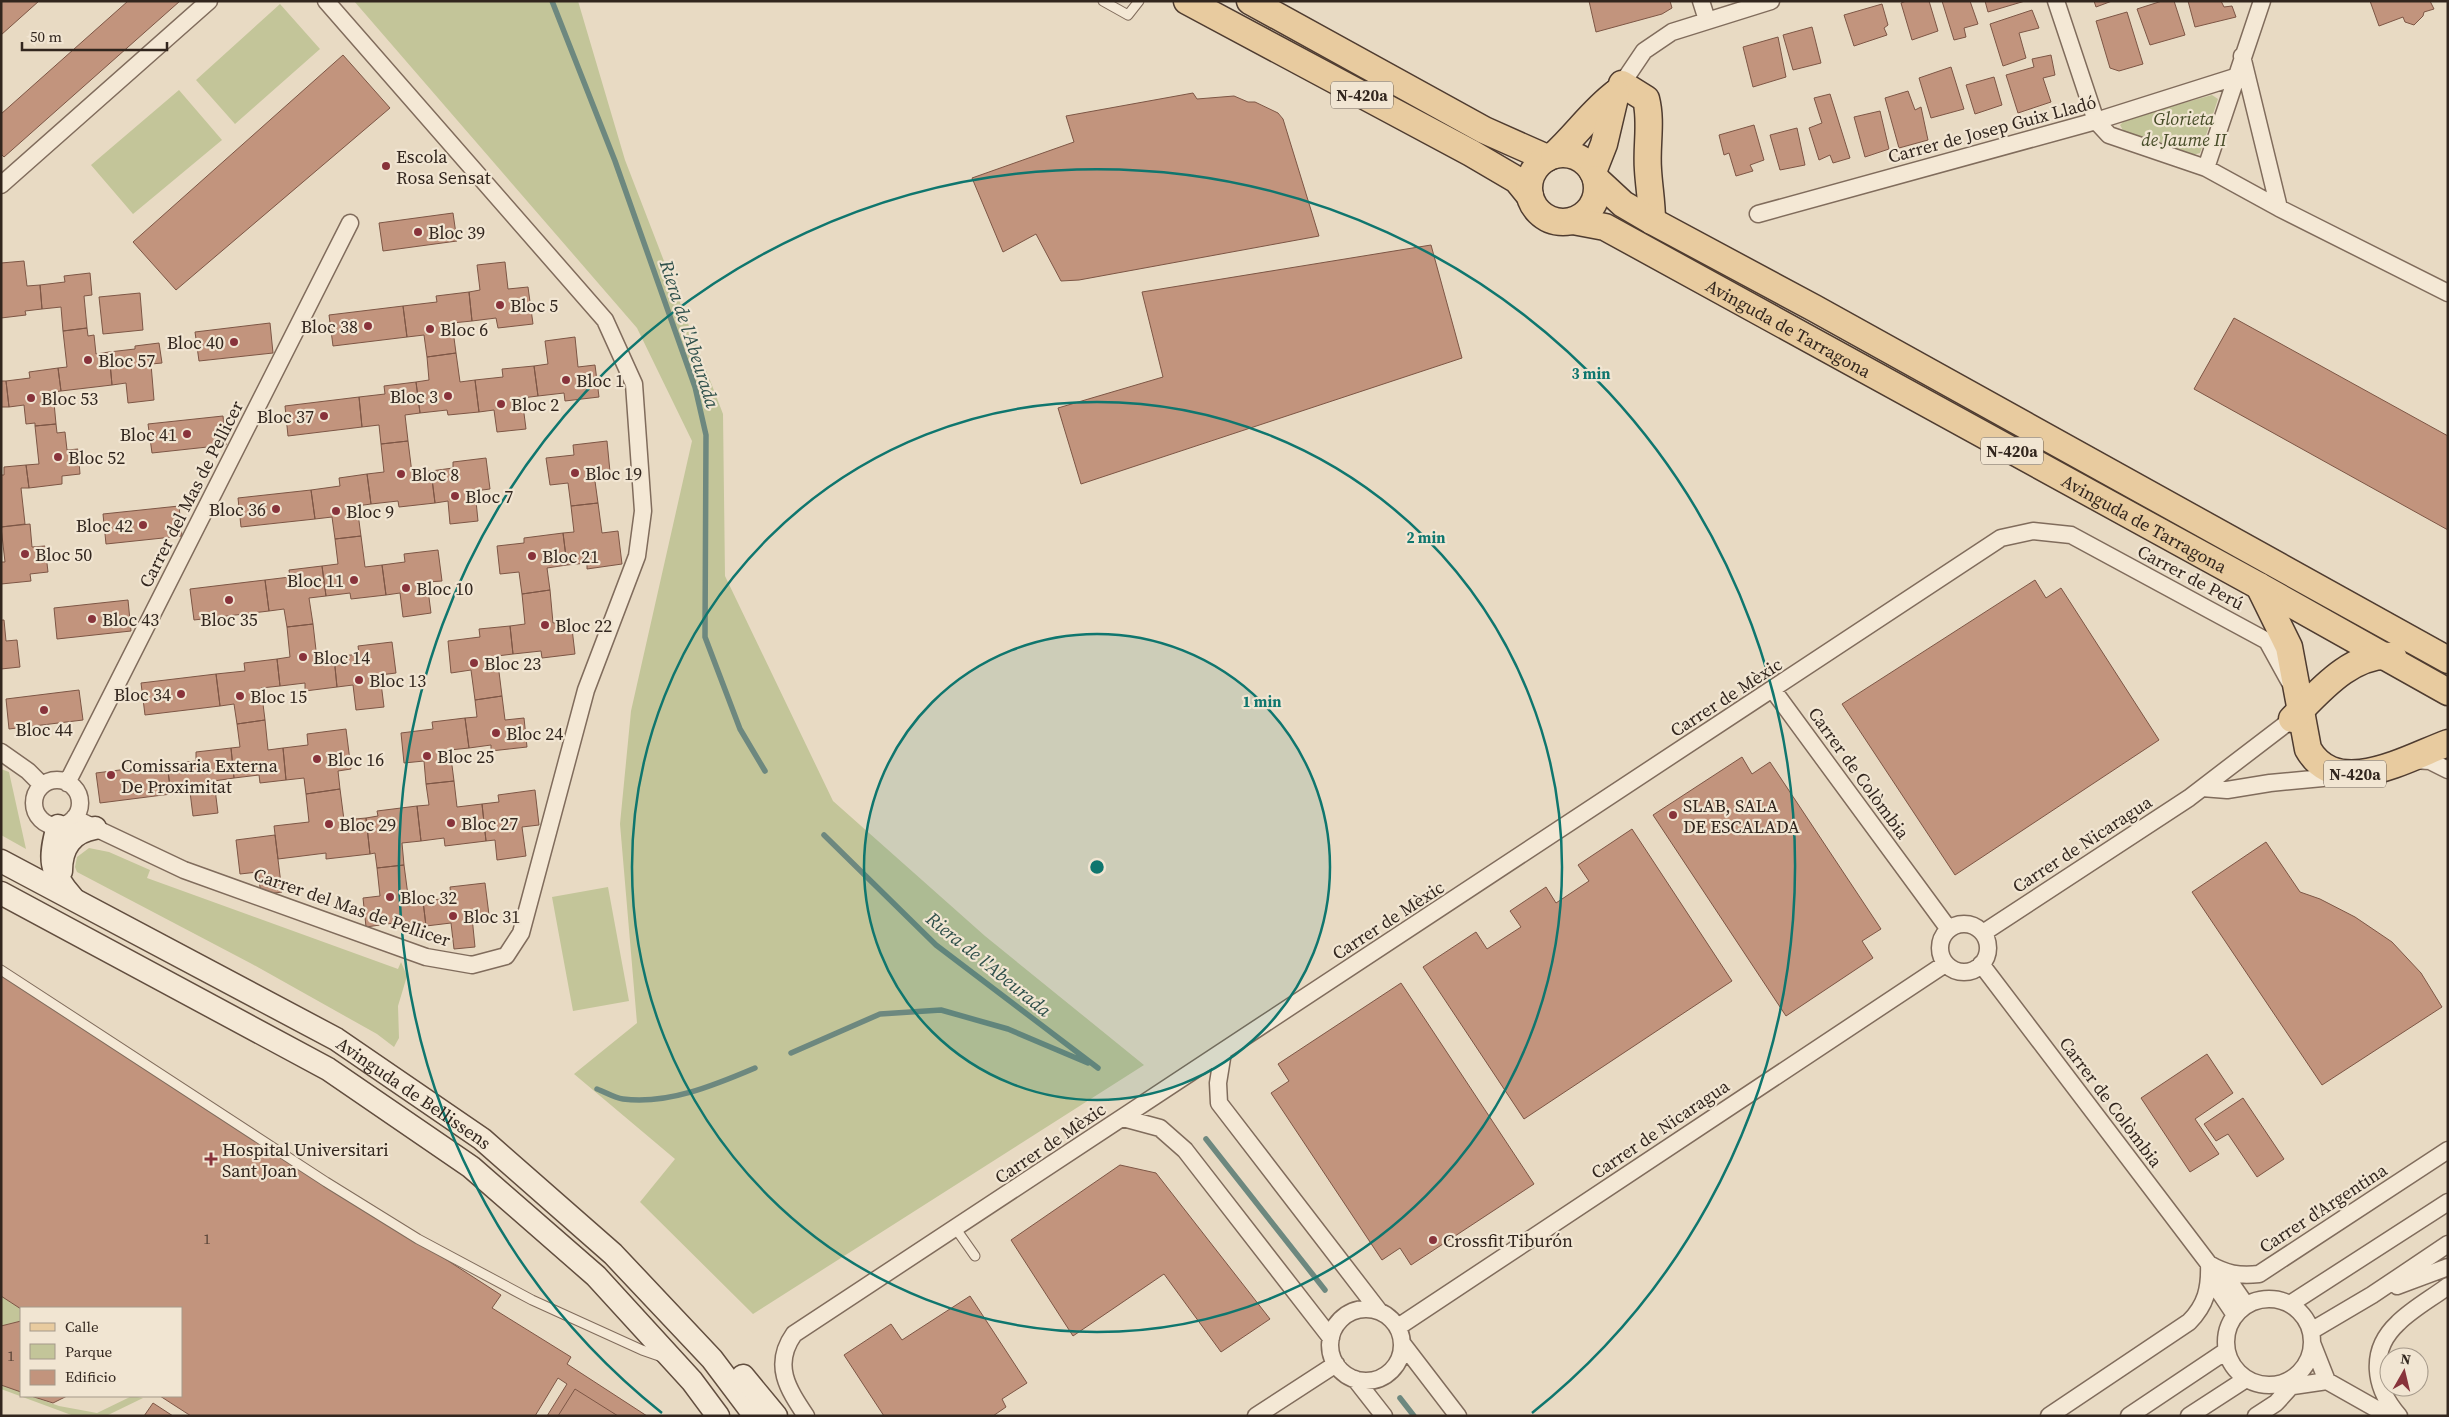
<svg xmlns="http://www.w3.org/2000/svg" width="2449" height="1417" font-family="'Source Serif 4',serif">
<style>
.green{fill:#c3c599}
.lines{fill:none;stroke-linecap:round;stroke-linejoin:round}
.stream{stroke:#6d887f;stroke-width:5.5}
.building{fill:#c2947d;stroke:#7d5645}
.service-casing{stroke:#806c5c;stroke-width:11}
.minor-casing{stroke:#806c5c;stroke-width:19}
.secondary-casing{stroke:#624e3f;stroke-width:25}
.primary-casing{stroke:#4f3c30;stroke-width:29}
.service{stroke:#f4e8d5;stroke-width:9}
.minor{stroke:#f4e8d5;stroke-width:16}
.secondary{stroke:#f4e8d5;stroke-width:22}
.primary{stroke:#e8cb9f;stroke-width:26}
.ring{fill:none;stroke:#0f766e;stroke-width:2.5}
.poi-dot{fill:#88333b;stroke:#f1e5d2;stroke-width:2}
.labels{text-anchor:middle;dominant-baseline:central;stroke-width:4.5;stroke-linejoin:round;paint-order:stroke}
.number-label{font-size:15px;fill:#564236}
.shield{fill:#f1e5d2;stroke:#6b5f54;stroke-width:1}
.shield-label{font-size:16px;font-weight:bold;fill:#32261e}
.park-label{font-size:18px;font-style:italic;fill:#464c27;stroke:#f1e5d2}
.street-label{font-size:18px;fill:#32261e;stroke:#f1e5d2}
.poi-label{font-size:18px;fill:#32261e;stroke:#f1e5d2;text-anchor:start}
.water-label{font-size:19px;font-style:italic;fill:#2f504b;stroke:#f1e5d2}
.centre{fill:#0f766e;stroke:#f1e5d2;stroke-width:2.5}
.ring-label{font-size:15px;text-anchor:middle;font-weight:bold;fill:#0f766e;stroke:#f1e5d2;stroke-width:4.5;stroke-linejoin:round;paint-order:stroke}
</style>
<rect width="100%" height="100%" fill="#e8dac3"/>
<!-- green -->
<path class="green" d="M354 1H578L625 160 723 414 725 576 833 801 985 936 1144 1065 753 1314 640 1202 675 1159 574 1074 637 1023 620 824 631 711 692 441 637 328Z
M280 4 320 49 235 124 196 80Z
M179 90 222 140 133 214 91 165Z
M2212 95 2218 99 2200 153 2193 155 2124 132 2120 125 2126 119Z
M1 769 9 772 26 849 1 835Z
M89 848 109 852 150 870 147 878 398 969 401 962 407 976 398 1006 399 1038 394 1047 377 1034 252 964 77 872 75 867 77 857Z
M608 887 629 1001 573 1011 552 897Z
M1 1296 21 1309V1321L1 1326Z
M1 1385 21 1392V1396H31L59 1406 97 1413 132 1396 143 1398 106 1416H74L1 1389Z"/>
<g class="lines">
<!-- stream -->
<path class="stream" d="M552 1 615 161 695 387 706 435 705 637 740 729 765 771
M824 835 936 945 1098 1068
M791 1053 880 1014 941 1010 1008 1029 1088 1063
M597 1089C605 1092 615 1098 623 1099 667 1105 715 1085 755 1068
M1206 1139 1325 1290
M1400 1398 1414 1416"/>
</g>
<!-- building -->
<path class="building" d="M1 1H39L1 35Z
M128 1H180L4 157 1 154V114Z
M1589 1H1670L1672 8 1662 14 1596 32Z
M1906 1H1929L1938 31 1912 40 1901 3Z
M1942 1H1970L1978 24 1964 28 1966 37 1954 40Z
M1985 1H2025L1988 12Z
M2094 1H2112L2096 7Z
M2162 1H2174L2185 35 2150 45 2137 9Z
M2188 1H2221L2224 7 2232 6 2236 17 2195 27Z
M2370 1H2430L2434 9 2424 12 2423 16 2414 25 2405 22 2403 17 2379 26Z
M1882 4 1888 25 1884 28 1887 35 1854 46 1844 15Z
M2032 10 2039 28 2019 33 2026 58 2003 66 1990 24Z
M2127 12 2143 64 2119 71 2110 68 2096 21Z
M1812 27 1821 63 1793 70 1783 35Z
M1778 37 1786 77 1753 87 1743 47Z
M343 55 390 108 176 290 133 242Z
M2051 55 2055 75 2043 78 2051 102 2018 113 2006 75 2034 67 2032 59Z
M1951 67 1964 109 1931 118 1919 78Z
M1994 77 2002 105 1975 114 1966 85Z
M1908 91 1915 110 1921 107 1928 140 1899 148 1885 98Z
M1193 93 1197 99 1234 96 1248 102H1255L1278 113 1283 119 1319 236 1079 280 1061 281 1036 234 1003 252 972 178 1074 142 1066 116Z
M1830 94 1850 158 1833 163 1830 155 1819 160 1809 128 1822 123 1814 98Z
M1880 111 1889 149 1865 157 1854 117Z
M1754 125 1764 160 1750 165 1753 171 1736 176 1729 153 1724 155 1719 135Z
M1797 128 1805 165 1780 170 1770 135Z
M453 213 457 241 383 251 379 223Z
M1431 245 1462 358 1081 484 1058 408 1163 377 1142 292Z
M24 261 27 286 40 285 42 309 25 311 26 315 1 318V263Z
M505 262 508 289 528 287 533 324 498 328 496 318 472 321 469 292 480 290 477 265Z
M90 273 92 295 84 296 87 328 63 331 61 307 42 309 40 285 65 282 64 276Z
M469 292 472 321 452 323 456 353 427 357 424 335 407 337 403 306 437 302 436 296Z
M140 293 143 330 103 334 99 297Z
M403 306 407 337 333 346 329 315Z
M2234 318 2448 436V530L2194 389Z
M270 323 273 353 199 361 195 332Z
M87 328 88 336 94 335 96 354 109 352 112 385 61 391 58 368 67 367 63 331Z
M575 337 578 367 595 365 599 397 565 401 564 393 538 396 534 366 548 364 545 341Z
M159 343 162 363 151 364 154 400 128 403 126 383 112 385 109 352 135 349V346Z
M456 353 460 382 475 380 479 412 448 415 447 410 420 413 416 382 429 380 427 357Z
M534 366 538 396 522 398 526 429 497 432 494 410 479 412 475 380 503 377 502 369Z
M58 368 61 391 53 392 56 424 35 426V423L26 424 24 405 9 407 6 381 30 378 29 372Z
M1 381H6L9 407H1Z
M416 382 420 413 405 415 408 441 381 444 379 425 362 427 359 397 385 394 384 386Z
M359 397 362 427 288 436 285 406Z
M223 416 226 445 152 453 148 424Z
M56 424 57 433 65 432 67 450 78 449 80 474 62 476V484L29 488 26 465 39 464 35 426Z
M408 441 412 473 431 471 435 503 399 507 398 501 371 504 367 474 384 472 381 444Z
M607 441 610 472 594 474 598 503 571 506 568 483 550 485 546 458 574 455 573 445Z
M486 458 490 489 475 491 478 521 450 524 448 501 435 503 431 471 453 468V462Z
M26 465 29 488H21L25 524 1 527V475H4V467Z
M367 474 371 504 357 506 361 536 335 539 332 517 315 519 311 490 340 486 339 478Z
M311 490 315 519 241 527 238 498Z
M598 503 602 533 618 531 622 564 587 569V563L567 565 563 533 574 532 571 506Z
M179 506 182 536 106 544 103 514Z
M30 524 32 547 45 546 48 572 30 574 31 581 1 584V562H5L1 527Z
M563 533 567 565 547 568 550 590 522 594 519 572 500 574 497 546 524 543V538Z
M361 536 365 567 382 565 386 595 351 599 350 593 326 596 322 566 338 564 335 539Z
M438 550 442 581 427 582 431 613 403 617 400 593 386 595 382 565 405 562 404 554Z
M322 566 326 596 309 598 313 624 287 627 284 609 269 611 265 580 290 577 289 570Z
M265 580 269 611 194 620 190 589Z
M2035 580 2046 598 2061 588 2159 740 1955 875 1842 704Z
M550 590 553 623 571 620 575 654 542 658 541 651 513 654 510 626 525 624 522 594Z
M128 600 131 631 57 639 54 608Z
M1 620H4L6 641 17 640 20 667 1 669Z
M313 624 317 659 334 657 337 687 305 691V683L280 686 277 659 290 657 287 627Z
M510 626 513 654 497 656 502 696 475 700 471 670 451 673 448 641 480 637 479 629Z
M392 642 396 673 380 675 384 707 356 710 353 685 337 687 334 657 359 654 358 646Z
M277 659 280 686 261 688 265 720 237 724 234 704 220 706 216 674 245 671 244 663Z
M216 674 220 706 145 715 141 683Z
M79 690 83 720 9 729 6 699Z
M502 696 505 720 524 718 527 747 491 751V745L469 748 465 718 477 717 475 700Z
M465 718 469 748 450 750 454 781 426 784 424 761 404 763 401 733 433 729 432 722Z
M265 720 268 750 283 748 286 780 260 783 259 775 234 778 231 748 240 747 237 724Z
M346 729 351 769 338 771 340 789 306 794 304 778 286 780 283 748 308 745 307 734Z
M231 748 234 778 214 781 218 813 193 816 190 792 171 794 167 764 196 761V752Z
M1742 757 1752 774 1770 762 1881 929 1862 941 1873 958 1786 1016 1653 815Z
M167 764 171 794 100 803 96 773Z
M454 781 457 807 482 804 486 841 445 846 444 838 421 841 417 806 429 805 426 784Z
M340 789 344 820 366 818 370 854 326 859V853L278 859 274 826 309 822 306 794Z
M535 790 539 825 522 827 526 856 497 860 495 840 486 841 482 804 499 802 498 795Z
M417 806 421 841 402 843 404 865 377 868 375 853 370 854 366 818 378 816 377 811Z
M1632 829 1732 981 1524 1119 1423 967 1476 932 1487 949 1521 927 1510 911 1546 887 1556 903 1589 881 1578 865Z
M275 835 282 892 261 895 258 872 240 874 236 840Z
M2266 842 2300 892 2320 899 2355 917 2392 942 2421 973 2442 1007 2322 1085 2192 892Z
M404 865 409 903 423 901 426 926 401 929V922L366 927 363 898 380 896 377 868Z
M485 883 489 915 472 917 475 947 454 949 451 923 426 926 423 901 451 898 450 887Z
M1 972 501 1295 492 1308 571 1357 567 1364 647 1416H547L567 1384 558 1378 535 1416H191L160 1396H181V1308L21 1309 1 1296Z
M1401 983 1534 1184 1411 1265 1400 1248 1382 1260 1271 1093 1289 1081 1278 1064Z
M2207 1054 2233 1093 2195 1119 2219 1154 2190 1172 2141 1098Z
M2243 1098 2284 1159 2257 1177 2228 1134 2216 1141 2204 1124Z
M1120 1165 1156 1173 1270 1319 1221 1352 1164 1274 1073 1336 1011 1240Z
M970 1296 1027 1383 1002 1399 1006 1407 993 1416H884L844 1355 891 1324 902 1340Z
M21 1321V1392L1 1385V1326Z
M575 1389 618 1416H558Z
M31 1396H67L53 1403Z
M153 1403 173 1416H144Z"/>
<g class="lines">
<!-- service casing -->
<g class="service-casing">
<path id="service" d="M1103 1 1128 15 1139 1
M1 970 326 1182 418 1239 532 1300 642 1350 662 1357
M956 1229 975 1256"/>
</g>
<!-- minor casing -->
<g class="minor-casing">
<path id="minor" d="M1701 1 1707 20
M2056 1 2096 121 2109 135 2206 168 2279 208 2448 293
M2242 56 2279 208
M1617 91 1644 51 1672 32 1771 1
M2206 168 2262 1
M1 185 209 1
M1758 214 2096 121 2235 77
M1773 690 1948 928
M1 752 28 771 42 785
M2411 760 2430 761 2448 770
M34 803a23 23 0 1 1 46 0a23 23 0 1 1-46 0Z
M67 783 350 223
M2202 788 2227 790 2270 783 2344 776
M74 818 184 870 426 957 472 965 506 956 521 933 586 690 637 556 643 511 634 384 605 320 326 1
M1940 948a24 24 0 1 1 48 0a24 24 0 1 1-48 0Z
M1983 933 2189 798 2287 723
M1981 964 2209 1264
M1223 1052 1218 1083 1219 1103 1379 1311
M1123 1118 1160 1128 1185 1150 1331 1338
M2223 1272 2246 1305
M2210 1278 2235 1315
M2397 1286 2448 1267
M2226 1342a43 43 0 1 1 86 0a43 43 0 1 1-86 0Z
M2290 1304 2448 1202
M1330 1345a36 36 0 1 1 72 0a36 36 0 1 1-72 0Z
M1398 1327 1945 964
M2311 1331 2372 1295 2448 1244
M1402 1343 1458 1416
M2312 1343 2327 1381
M1355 1379 1384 1416
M2281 1386H2293L2327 1381 2389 1416
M806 1416C788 1389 772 1365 794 1334L2001 538 2033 531 2071 535 2267 641 2289 681
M1256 1416 1336 1364
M2049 1416 2189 1322C2206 1305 2210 1288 2209 1264 2226 1274 2239 1276 2259 1274L2448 1150
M2129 1416 2226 1351
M2189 1416 2246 1379
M2256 1416 2276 1403 2295 1382
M2399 1416C2374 1388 2368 1351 2398 1323 2412 1309 2432 1298 2448 1286"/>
</g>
<!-- secondary casing -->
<g class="secondary-casing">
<g id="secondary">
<path d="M58 826C49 858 49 871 72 897"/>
<path id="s1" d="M1 861 336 1039 482 1139 613 1254 712 1359 755 1416"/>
<path d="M61 871C61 847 72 832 95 828"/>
<path d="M1 893 328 1069 471 1167 596 1276 692 1381 718 1416"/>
<path d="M743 1376 776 1416"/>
</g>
</g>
<!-- primary casing -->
<g class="primary-casing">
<g id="primary">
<path d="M1187 1 1471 153 1517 180 1530 196"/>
<path d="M1250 1 1484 130 1547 158"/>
<path d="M1622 84 1646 99C1652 122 1646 146 1648 170 1649 187 1652 203 1652 221"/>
<circle cx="1563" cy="188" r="34"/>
<path d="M1554 155C1576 135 1593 110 1616 93"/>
<path d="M1593 172 1604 144 1616 93"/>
<path d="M1596 179 1623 204 1652 221 1814 308 2448 660"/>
<path id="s2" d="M1573 221 1605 227 2259 586 2448 692"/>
<path d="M2259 586 2289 647 2308 749C2337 800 2407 758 2448 743"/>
<path d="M2292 719C2318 693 2351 652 2393 656"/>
</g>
</g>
<!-- service -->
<use href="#service" class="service"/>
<!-- minor -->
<use href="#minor" class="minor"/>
<!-- secondary -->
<use href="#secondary" class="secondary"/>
<!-- primary -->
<use href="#primary" class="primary"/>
</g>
<!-- distance rings -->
<circle cx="1097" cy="867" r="233" fill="#0f766e" fill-opacity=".12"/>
<g class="ring">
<circle cx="1097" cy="867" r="233"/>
<circle cx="1097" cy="867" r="465"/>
<path d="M662 1413A698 698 0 1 1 1532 1413"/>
</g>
<!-- markers -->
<g class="poi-dot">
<circle cx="386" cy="166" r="5"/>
<circle cx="418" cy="232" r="5"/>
<circle cx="500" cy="305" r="5"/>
<circle cx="368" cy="326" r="5"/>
<circle cx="430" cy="329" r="5"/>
<circle cx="234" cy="342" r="5"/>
<circle cx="88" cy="360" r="5"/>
<circle cx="566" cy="380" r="5"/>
<circle cx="448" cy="396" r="5"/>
<circle cx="31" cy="398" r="5"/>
<circle cx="501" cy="404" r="5"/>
<circle cx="324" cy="416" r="5"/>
<circle cx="187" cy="434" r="5"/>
<circle cx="58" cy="457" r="5"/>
<circle cx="575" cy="473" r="5"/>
<circle cx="401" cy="474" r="5"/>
<circle cx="455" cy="496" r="5"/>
<circle cx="276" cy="509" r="5"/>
<circle cx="336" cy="511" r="5"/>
<circle cx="143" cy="525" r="5"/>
<circle cx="25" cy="554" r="5"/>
<circle cx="532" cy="556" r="5"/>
<circle cx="354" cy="580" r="5"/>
<circle cx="406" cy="588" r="5"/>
<circle cx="229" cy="600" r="5"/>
<circle cx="92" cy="619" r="5"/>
<circle cx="545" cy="625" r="5"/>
<circle cx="303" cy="657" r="5"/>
<circle cx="474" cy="663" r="5"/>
<circle cx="359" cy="680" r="5"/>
<circle cx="181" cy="694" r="5"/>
<circle cx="240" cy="696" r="5"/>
<circle cx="44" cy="710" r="5"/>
<circle cx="496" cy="733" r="5"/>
<circle cx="427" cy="756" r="5"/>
<circle cx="317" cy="759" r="5"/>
<circle cx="111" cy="775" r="5"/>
<circle cx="1673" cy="815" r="5"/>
<circle cx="451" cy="823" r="5"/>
<circle cx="329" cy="824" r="5"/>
<circle cx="390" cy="897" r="5"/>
<circle cx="453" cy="916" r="5"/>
<path d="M208.5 1151.5h5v5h5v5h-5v5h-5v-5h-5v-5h5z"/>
<circle cx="1433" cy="1240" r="5"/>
</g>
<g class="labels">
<!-- number labels -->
<g class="number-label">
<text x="207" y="1238">1</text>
<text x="11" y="1355">1</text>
</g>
<!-- shield labels -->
<g class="shield">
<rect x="1331" y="81.5" width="62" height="27" rx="4"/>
<rect x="1981" y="437.5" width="62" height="27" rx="4"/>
<rect x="2324" y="760.5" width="62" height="27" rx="4"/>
</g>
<g class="shield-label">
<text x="1362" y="95">N-420a</text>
<text x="2012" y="451">N-420a</text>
<text x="2355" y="774">N-420a</text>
</g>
<!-- park labels -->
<g class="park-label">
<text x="2184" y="118">Glorieta<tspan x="2184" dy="21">de Jaume II</tspan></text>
</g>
<!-- street labels -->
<g class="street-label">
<text transform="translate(1992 129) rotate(-15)">Carrer de Josep Guix Lladó</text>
<text stroke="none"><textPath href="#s2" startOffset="242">Avinguda de Tarragona</textPath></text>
<text transform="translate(191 494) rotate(-63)">Carrer del Mas de Pellicer</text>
<text stroke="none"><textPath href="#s2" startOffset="648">Avinguda de Tarragona</textPath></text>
<text transform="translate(2191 577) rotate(28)">Carrer de Perú</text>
<text transform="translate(1726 697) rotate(-33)">Carrer de Mèxic</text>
<text transform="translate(1859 773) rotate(54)">Carrer de Colòmbia</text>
<text transform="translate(2082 844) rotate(-33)">Carrer de Nicaragua</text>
<text transform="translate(352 907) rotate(19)">Carrer del Mas de Pellicer</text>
<text transform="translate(1388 920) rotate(-33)">Carrer de Mèxic</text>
<text stroke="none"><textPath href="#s1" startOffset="474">Avinguda de Bellissens</textPath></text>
<text transform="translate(2111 1102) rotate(53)">Carrer de Colòmbia</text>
<text transform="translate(1660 1129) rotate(-34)">Carrer de Nicaragua</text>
<text transform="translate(1050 1143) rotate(-34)">Carrer de Mèxic</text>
<text transform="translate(2323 1208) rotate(-33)">Carrer d'Argentina</text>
</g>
<!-- poi labels -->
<g class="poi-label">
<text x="396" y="156">Escola<tspan x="396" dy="21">Rosa Sensat</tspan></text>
<text x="428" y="232">Bloc 39</text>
<text x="510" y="305">Bloc 5</text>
<text x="358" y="326" text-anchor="end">Bloc 38</text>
<text x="440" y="329">Bloc 6</text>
<text x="224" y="342" text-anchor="end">Bloc 40</text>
<text x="98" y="360">Bloc 57</text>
<text x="576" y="380">Bloc 1</text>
<text x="438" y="396" text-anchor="end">Bloc 3</text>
<text x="41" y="398">Bloc 53</text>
<text x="511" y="404">Bloc 2</text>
<text x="314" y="416" text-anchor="end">Bloc 37</text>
<text x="177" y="434" text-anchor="end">Bloc 41</text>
<text x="68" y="457">Bloc 52</text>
<text x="585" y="473">Bloc 19</text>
<text x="411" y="474">Bloc 8</text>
<text x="465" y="496">Bloc 7</text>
<text x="266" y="509" text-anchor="end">Bloc 36</text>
<text x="346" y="511">Bloc 9</text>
<text x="133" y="525" text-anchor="end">Bloc 42</text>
<text x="35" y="554">Bloc 50</text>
<text x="542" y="556">Bloc 21</text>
<text x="344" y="580" text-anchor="end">Bloc 11</text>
<text x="416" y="588">Bloc 10</text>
<text x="102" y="619">Bloc 43</text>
<text x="229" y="619" text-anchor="middle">Bloc 35</text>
<text x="555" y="625">Bloc 22</text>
<text x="313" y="657">Bloc 14</text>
<text x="484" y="663">Bloc 23</text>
<text x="369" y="680">Bloc 13</text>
<text x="171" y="694" text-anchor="end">Bloc 34</text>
<text x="250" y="696">Bloc 15</text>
<text x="44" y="729" text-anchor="middle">Bloc 44</text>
<text x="506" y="733">Bloc 24</text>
<text x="437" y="756">Bloc 25</text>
<text x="327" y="759">Bloc 16</text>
<text x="121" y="765">Comissaria Externa<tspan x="121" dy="21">De Proximitat</tspan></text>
<text x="1683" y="805">SLAB, SALA<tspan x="1683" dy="21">DE ESCALADA</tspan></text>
<text x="461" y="823">Bloc 27</text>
<text x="339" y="824">Bloc 29</text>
<text x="400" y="897">Bloc 32</text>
<text x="463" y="916">Bloc 31</text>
<text x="222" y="1149">Hospital Universitari<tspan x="222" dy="21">Sant Joan</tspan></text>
<text x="1443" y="1240">Crossfit Tiburón</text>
</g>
<!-- water labels -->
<g class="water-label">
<text transform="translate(690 334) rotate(72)">Riera de l'Abeurada</text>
<text transform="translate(989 964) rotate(39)">Riera de l'Abeurada</text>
</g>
</g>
<circle cx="1097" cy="867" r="8" class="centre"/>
<g class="ring-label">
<text x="1591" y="379">3 min</text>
<text x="1426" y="543">2 min</text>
<text x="1262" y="707">1 min</text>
</g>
<!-- border -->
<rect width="2449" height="1417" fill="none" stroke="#32261e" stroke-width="5"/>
<!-- legend -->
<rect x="20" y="1307" width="162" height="90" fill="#f1e5d2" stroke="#a5998a"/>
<rect x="30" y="1323" width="25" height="8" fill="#e8cb9f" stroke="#a5998a"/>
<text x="65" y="1332" font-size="15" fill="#32261e">Calle</text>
<rect x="30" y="1344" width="25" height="15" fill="#c3c599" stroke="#a5998a"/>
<text x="65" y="1357" font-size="15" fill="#32261e">Parque</text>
<rect x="30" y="1370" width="25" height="15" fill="#c2947d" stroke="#a5998a"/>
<text x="65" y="1382" font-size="15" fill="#32261e">Edificio</text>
<!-- north arrow -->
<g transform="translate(2404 1372) rotate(8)"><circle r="24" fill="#f1e5d2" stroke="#a5998a"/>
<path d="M0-4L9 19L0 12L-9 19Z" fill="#88333b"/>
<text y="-8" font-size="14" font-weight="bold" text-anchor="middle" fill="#32261e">N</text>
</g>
<!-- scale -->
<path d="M22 42v8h145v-8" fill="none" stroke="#32261e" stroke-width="2.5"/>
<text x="30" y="42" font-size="15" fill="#32261e" stroke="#f1e5d2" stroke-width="4" paint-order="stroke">50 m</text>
</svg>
